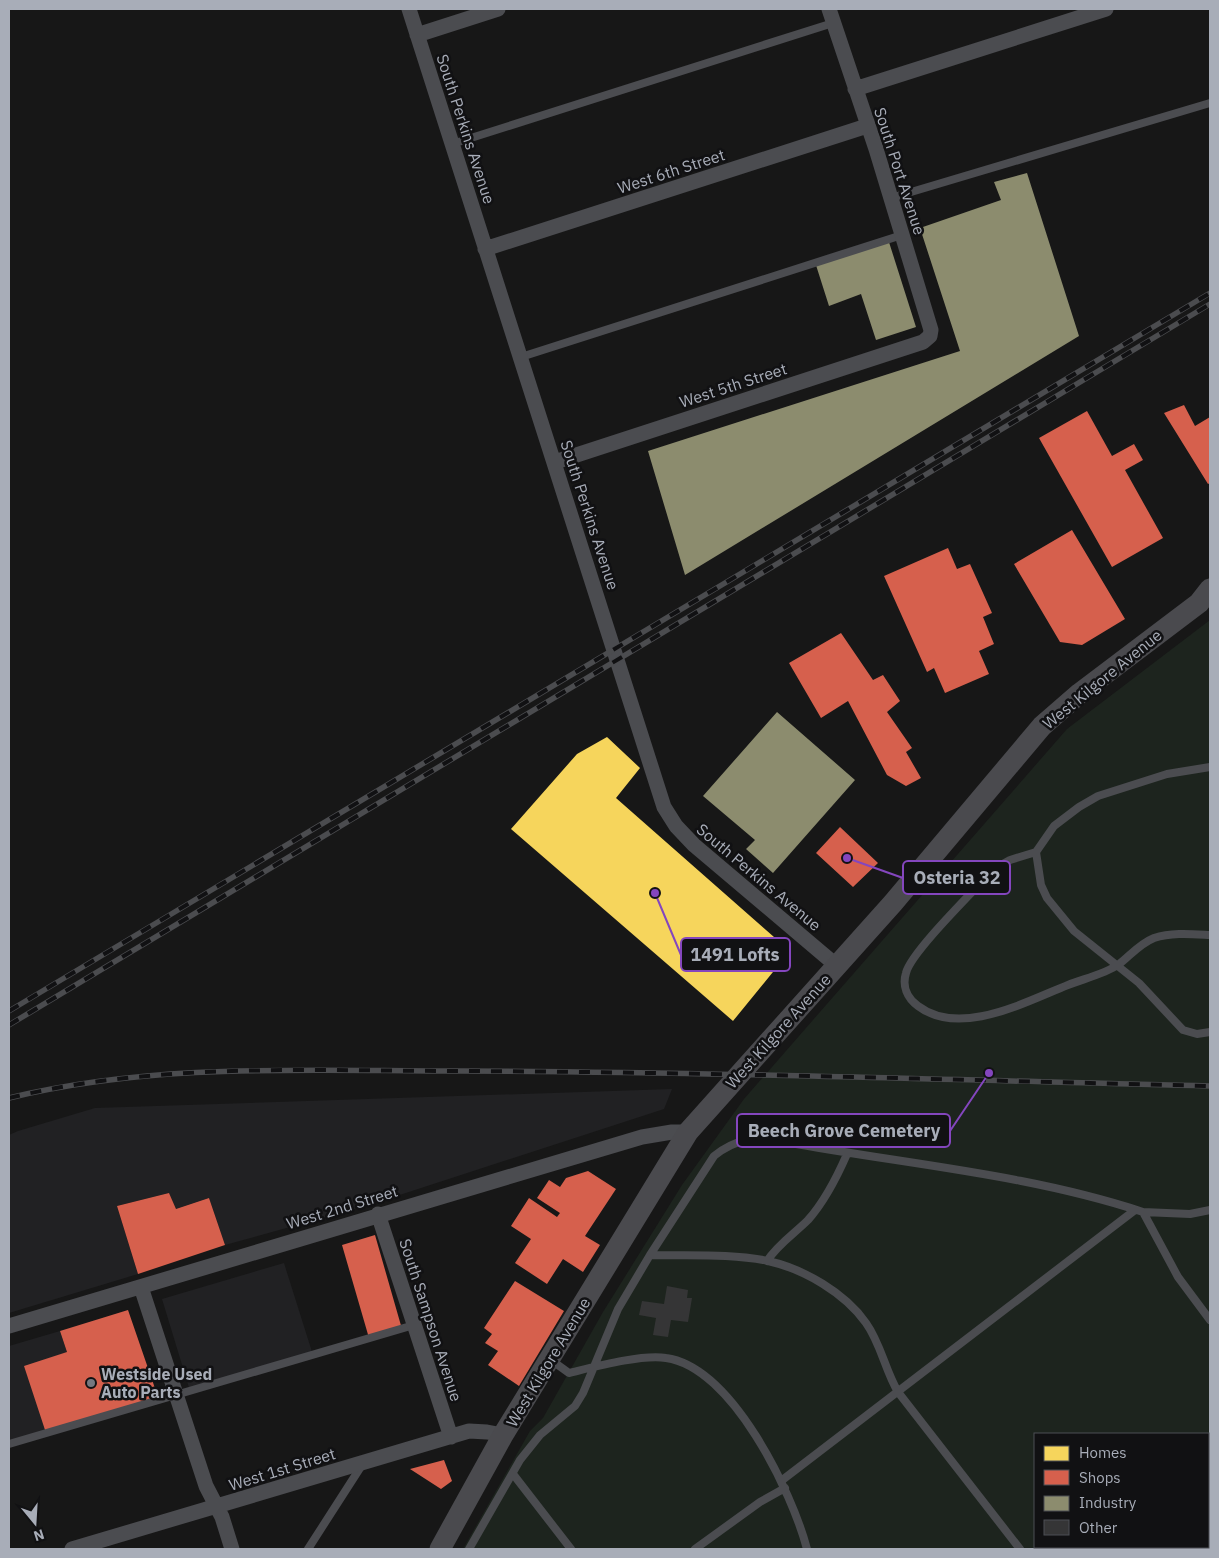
<svg xmlns="http://www.w3.org/2000/svg" width="1219" height="1558" font-family="'IBM Plex Sans',sans-serif">
<style>
.built{fill:#212123}
.green{fill:#1d241e;fill-rule:evenodd}
.homes{fill:#f6d55c}
.shops{fill:#d6604d}
.industry{fill:#8c8c6e}
.building{fill:#353536}
.lines{fill:none;stroke-linecap:round;stroke-linejoin:round}
.lane{stroke:#4b4c50;stroke-width:8}
.street{stroke:#4b4c50;stroke-width:15}
.secondary{stroke:#4a4a4e;stroke-width:21}
.rail-casing{stroke:#4b4c4f;stroke-width:5.5}
.rail{stroke:#111113;stroke-width:4;stroke-dasharray:11;stroke-linecap:butt}
.poi-dot{fill:#757880;stroke:#111113;stroke-width:2}
.labels{text-anchor:middle;dominant-baseline:central;stroke-width:5;stroke-linejoin:round;paint-order:stroke}
.street-label{font-size:16px;fill:#a8adb8;stroke:#111113}
.poi-label{font-size:16px;font-weight:bold;fill:#a8adb8;stroke:#111113;text-anchor:start}
.leader{fill:none;stroke:#8446be;stroke-width:2}
.callout-dot{fill:#8446be;stroke:#111113;stroke-width:2}
.callout{fill:#111113;stroke:#8446be;stroke-width:2}
.callout-label{font-size:18px;text-anchor:middle;font-weight:bold;fill:#a8adb8}
</style>
<rect width="100%" height="100%" fill="#171717"/>
<!-- built -->
<path class="built" d="M672 1089 664 1109 369 1205 225 1245 209 1198 176 1209 169 1193 117 1206 138 1274 9 1313V1135L18 1131 95 1108Z
M284 1263 313 1355 190 1391 162 1299Z
M60 1331 67 1352 46 1433 9 1444V1346Z"/>
<!-- green -->
<path class="green" d="M1210 620V1549H463L530 1431 543 1418 603 1312 682 1185 744 1099 1067 729ZM1035 1434H1208V1547H1035Z"/>
<!-- homes -->
<path class="homes" d="M607 737 640 768 616 798 790 951 733 1021 511 829 577 754Z"/>
<!-- shops -->
<path class="shops" d="M1184 405 1195 426 1210 417V483L1208 484 1164 413Z
M1087 411 1112 456 1134 444 1143 460 1125 470 1163 538 1112 567 1039 438Z
M1072 530 1125 619 1082 645 1060 642 1014 564Z
M948 548 957 569 970 564 992 613 983 617 994 644 979 651 989 674 945 693 934 668 927 672 884 576Z
M841 633 873 680 883 675 900 701 887 712 912 748 906 752 921 778 906 786 887 775 848 701 821 718 789 663Z
M840 827 878 863 853 887 816 853Z
M588 1171 616 1189 585 1236 600 1245 583 1272 563 1259 547 1284 515 1263 531 1239 511 1226 529 1198 557 1217 560 1213 537 1198 549 1180 560 1187 566 1178Z
M169 1193 176 1209 209 1198 225 1245 138 1274 117 1206Z
M375 1235 402 1329 369 1338 342 1245Z
M515 1281 564 1311 519 1386 488 1365 498 1351 485 1343 492 1334 484 1328Z
M128 1310 159 1400 46 1433 24 1366 67 1352 60 1331Z
M444 1460 452 1481 441 1489 410 1469Z"/>
<!-- industry -->
<path class="industry" d="M1027 173 1079 336 685 575 648 451 960 351 920 228 1001 200 994 182Z
M888 239 916 327 876 340 861 294 829 306 815 262Z
M777 712 855 780 773 873 746 849 755 840 703 796Z"/>
<!-- building -->
<path class="building" d="M667 1286 688 1290 687 1298H692L688 1322 671 1320 668 1337 653 1335 656 1318 639 1315 642 1301 664 1304Z"/>
<g class="lines">
<!-- lane -->
<path class="lane" d="M452 144 833 23
M891 198 1210 103
M521 357 902 235
M1210 767 1167 774 1098 796 1079 807 1054 826 1036 852 1010 860 994 869C976 889 911 952 906 973 902 986 907 998 918 1006 960 1038 1027 1001 1068 985 1083 979 1104 974 1118 965 1130 956 1139 944 1154 938 1172 932 1192 934 1210 935
M1036 852 1041 885 1047 898 1074 931 1139 983 1183 1030 1197 1034 1210 1032
M1143 1212 1190 1214 1210 1210
M650 1255 714 1156C739 1136 755 1139 785 1142 904 1164 1028 1174 1143 1212L1178 1277 1210 1320
M767 1261C778 1244 794 1234 808 1220 825 1201 837 1177 847 1154
M551 1360 569 1373C594 1367 642 1354 666 1358 732 1367 792 1492 807 1549
M9 1444 414 1325
M513 1474 571 1549
M781 1481 1135 1210
M308 1549 362 1465
M469 1549 520 1460 540 1435 575 1406 583 1393 618 1309 650 1255C687 1256 732 1253 768 1261 804 1269 845 1293 866 1323 881 1344 885 1370 898 1392L1020 1549
M695 1549 760 1502 785 1488"/>
<!-- street -->
<path class="street" d="M409 9 664 807 676 826 694 845 837 966
M417 35 498 9
M855 89 1106 9
M485 249 867 126
M555 462 923 342 930 336 931 330 876 149 829 9
M378 1214 451 1437
M141 1287 206 1486 222 1517 232 1549
M9 1326 642 1137 672 1132H688
M72 1549 469 1431 487 1432 503 1435"/>
<!-- secondary -->
<path class="secondary" d="M440 1549 503 1435 688 1132 893 903 1042 726 1080 693 1199 603 1210 589"/>
<!-- rail casing -->
<g class="rail-casing">
<path id="rail" d="M9 1011 1210 293
M9 1025 1210 304
M9 1098C157 1062 309 1071 460 1071 710 1072 960 1080 1210 1086"/>
</g>
<!-- rail -->
<use href="#rail" class="rail"/>
</g>
<!-- markers -->
<circle class="poi-dot" cx="91" cy="1383" r="5"/>
<g class="labels">
<!-- street labels -->
<g class="street-label">
<text transform="translate(466 129) rotate(72)">South Perkins Avenue</text>
<text transform="translate(671 171) rotate(-18)">West 6th Street</text>
<text transform="translate(900 171) rotate(72)">South Port Avenue</text>
<text transform="translate(733 385) rotate(-18)">West 5th Street</text>
<text transform="translate(590 515) rotate(72)">South Perkins Avenue</text>
<text transform="translate(1102 679) rotate(-39)">West Kilgore Avenue</text>
<text transform="translate(759 877) rotate(40)">South Perkins Avenue</text>
<text transform="translate(778 1031) rotate(-48)">West Kilgore Avenue</text>
<text transform="translate(342 1207) rotate(-17)">West 2nd Street</text>
<text transform="translate(431 1320) rotate(72)">South Sampson Avenue</text>
<text transform="translate(548 1362) rotate(-59)">West Kilgore Avenue</text>
<text transform="translate(282 1469) rotate(-17)">West 1st Street</text>
</g>
<!-- poi labels -->
<g class="poi-label">
<text x="101" y="1374">Westside Used<tspan x="101" dy="18">Auto Parts</tspan></text>
</g>
</g>
<!-- callouts -->
<path class="leader" d="M847 858L903 878M655 893L681 955M989 1073L950 1131"/>
<g class="callout-dot">
<circle cx="847" cy="858" r="5"/>
<circle cx="655" cy="893" r="5"/>
<circle cx="989" cy="1073" r="5"/>
</g>
<g class="callout">
<rect x="903" y="861" width="107" height="33" rx="5"/>
<rect x="681" y="938" width="109" height="33" rx="5"/>
<rect x="737" y="1114" width="213" height="33" rx="5"/>
</g>
<g class="callout-label">
<text x="957" y="884">Osteria 32</text>
<text x="735" y="961">1491 Lofts</text>
<text x="844" y="1137">Beech Grove Cemetery</text>
</g>
<!-- border -->
<rect width="1219" height="1558" fill="none" stroke="#a8adb8" stroke-width="20"/>
<!-- legend -->
<rect x="1034" y="1433" width="175" height="115" fill="#111113" stroke="#4d4f55"/>
<rect x="1044" y="1446" width="25" height="15" fill="#f6d55c" stroke="#4d4f55"/>
<text x="1079" y="1458" font-size="15" fill="#a8adb8">Homes</text>
<rect x="1044" y="1470" width="25" height="15" fill="#d6604d" stroke="#4d4f55"/>
<text x="1079" y="1483" font-size="15" fill="#a8adb8">Shops</text>
<rect x="1044" y="1496" width="25" height="15" fill="#8c8c6e" stroke="#4d4f55"/>
<text x="1079" y="1508" font-size="15" fill="#a8adb8">Industry</text>
<rect x="1044" y="1520" width="25" height="15" fill="#353536" stroke="#4d4f55"/>
<text x="1079" y="1533" font-size="15" fill="#a8adb8">Other</text>
<!-- north arrow -->
<g transform="translate(35 1523) rotate(162)" stroke="#111113" stroke-width="4" paint-order="stroke">
<path d="M0-4L9 19L0 12L-9 19Z" fill="#a8adb8"/>
<text y="-8" font-size="14" font-weight="bold" text-anchor="middle" fill="#a8adb8">N</text>
</g>
</svg>
